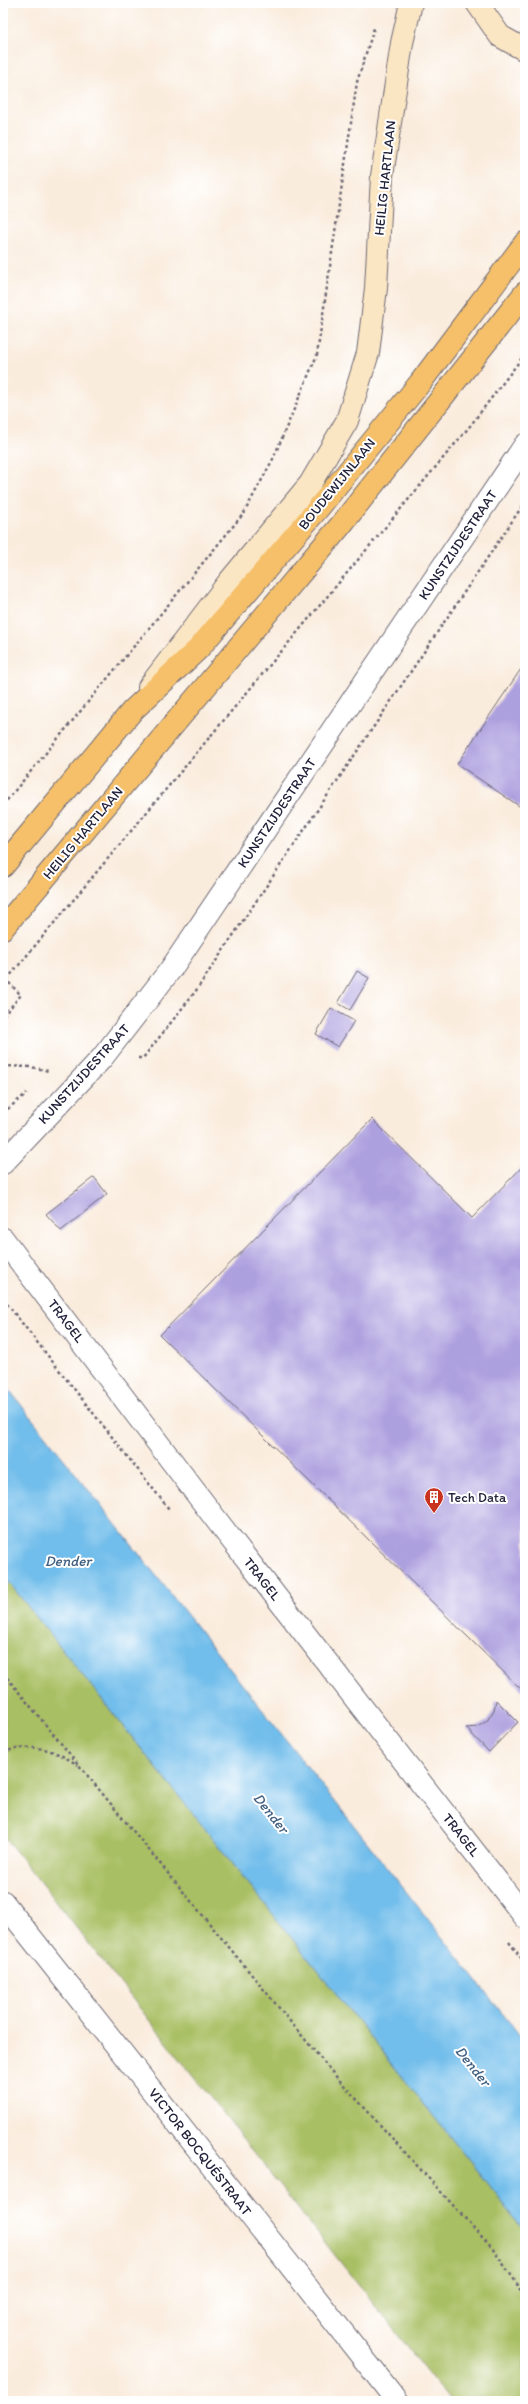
<svg xmlns="http://www.w3.org/2000/svg" width="528" height="2404" font-family="Itim,sans-serif">
<style>
.green{fill:#a9bf64;stroke:#667050}
.water{fill:#71bdeb;stroke:#4a7093}
.building{fill:#ada0df}
.lines{fill:none;stroke-linecap:round;stroke-linejoin:round}
.minor-casing{stroke:#6e6974;stroke-width:24}
.secondary-casing{stroke:#6e6974;stroke-width:24}
.primary-casing{stroke:#6e6974;stroke-width:24}
.path{stroke:#6e6974;stroke-width:2.5;stroke-dasharray:3 3;stroke-linecap:butt}
.minor{stroke:#fff;stroke-width:22}
.secondary{stroke:#fbe6c4;stroke-width:22}
.primary{stroke:#f6c06b;stroke-width:22}
.labels{text-anchor:middle;dominant-baseline:central;stroke-width:4;stroke-linejoin:round;paint-order:stroke}
.street-label{font-size:14px;fill:#22223b;stroke:#fff}
.poi-label{font-size:14px;fill:#22223b;stroke:#fff;text-anchor:start}
.water-label{font-size:15px;font-style:italic;fill:#426081;stroke:#fff}
</style>
<rect width="100%" height="100%" fill="#fff"/>
<filter id="ink" filterUnits="userSpaceOnUse"><feTurbulence type="fractalNoise" baseFrequency=".025" numOctaves="2"/><feDisplacementMap in="SourceGraphic" scale="8" xChannelSelector="R" yChannelSelector="G"/><feConvolveMatrix kernelMatrix="1 2 1 2 8 2 1 2 1" color-interpolation-filters="sRGB"/></filter>
<filter id="wash" filterUnits="userSpaceOnUse"><feTurbulence type="fractalNoise" baseFrequency=".012" numOctaves="4" result="noise"/><feDisplacementMap in="SourceGraphic" scale="16" xChannelSelector="R" yChannelSelector="G"/><feGaussianBlur stdDeviation="0.9" result="paint"/><feColorMatrix in="noise" values="0 0 0 0 0 0 0 0 0 0 0 0 0 0 0 0 0 1.4 0 .05"/><feComposite in="paint" operator="in"/></filter>
<g filter="url(#wash)">
<rect width="100%" height="100%" fill="#faecdd"/>
<!-- green -->
<path class="green" d="M3 1575 525 2231V2401H450L3 1835Z"/>
<!-- water -->
<path class="water" d="M3 1382 525 2042V2231L3 1575Z"/>
<g id="blocks">
<!-- building -->
<path class="building" d="M525 663V810L457 764Z
M357 971 369 978 350 1010 338 1003Z
M331 1008 354 1021 338 1047 316 1034Z
M372 1119 472 1218 525 1164V1693L160 1335Z
M94 1177 107 1194 61 1231 46 1214Z
M496 1700 518 1722 489 1752 466 1728 477 1727 487 1721 494 1710Z"/>
</g>
</g>
<g filter="url(#ink)">
<use href="#blocks" fill-opacity="0" stroke="#6e6974" stroke-width="1"/>
<g class="lines">
<!-- minor casing -->
<g class="minor-casing">
<path id="minor" d="M3 1163 102 1058 171 969 525 445
M3 1239 218 1522 525 1917
M3 1902 397 2401"/>
</g>
<!-- secondary casing -->
<g class="secondary-casing">
<path id="secondary" d="M477 3 500 36 525 50
M149 687 228 583 310 484 347 421 368 353 376 288 382 176 402 43 411 3"/>
</g>
<!-- primary casing -->
<g class="primary-casing">
<path id="primary" d="M3 866 132 711 198 649 320 506 420 383 525 243
M3 928 341 525 525 293"/>
</g>
<!-- path -->
<path class="path" d="M3 805 244 513 273 459 317 355 357 82 374 28
M3 984 470 426 525 354
M3 1016 21 995 6 980
M138 1058H143L195 992 525 502
M3 1066 31 1067 49 1071
M3 1113 27 1093
M3 1299 169 1509
M3 1673 331 2071 492 2248 525 2295
M3 1752C34 1743 51 1748 78 1765
M509 1942 525 1963"/>
<!-- minor -->
<use href="#minor" class="minor"/>
<!-- secondary -->
<use href="#secondary" class="secondary"/>
<!-- primary -->
<use href="#primary" class="primary"/>
</g>
</g>
<!-- icons -->
<defs>
<g id="building-pin" transform="scale(1)"><path d="M0 17L-7.5 6A9.5 9.5 0 1 1 7.5 6Z" fill="#c8321e" stroke="#fff"/><path d="M-4-6H4V6H1V3H-1V6H-4ZM-2.5-4.3h1.7v1.8h-1.7ZM.8-4.3h1.7v1.8H.8ZM-2.5-1h1.7V.8h-1.7ZM.8-1h1.7V.8H.8Z" fill="#fff"/></g>
</defs>
<g fill-rule="evenodd">
<use href="#building-pin" x="434" y="1497"/>
</g>
<g class="labels">
<!-- street labels -->
<g class="street-label">
<text transform="translate(385 178) rotate(-84)">HEILIG HARTLAAN</text>
<text transform="translate(337 484) rotate(-51)">BOUDEWIJNLAAN</text>
<text transform="translate(458 545) rotate(-56)">KUNSTZIJDESTRAAT</text>
<text transform="translate(277 813) rotate(-56)">KUNSTZIJDESTRAAT</text>
<text transform="translate(83 833) rotate(-50)">HEILIG HARTLAAN</text>
<text transform="translate(84 1074) rotate(-48)">KUNSTZIJDESTRAAT</text>
<text transform="translate(66 1321) rotate(53)">TRAGEL</text>
<text transform="translate(262 1579) rotate(52)">TRAGEL</text>
<text transform="translate(461 1835) rotate(52)">TRAGEL</text>
<text transform="translate(200 2152) rotate(52)">VICTOR BOCQUÉSTRAAT</text>
</g>
<!-- poi labels -->
<g class="poi-label">
<text x="448" y="1497">Tech Data</text>
</g>
<!-- water labels -->
<g class="water-label">
<text x="68" y="1561">Dender</text>
<text transform="translate(271 1813) rotate(51)">Dender</text>
<text transform="translate(473 2066) rotate(51)">Dender</text>
</g>
</g>
<!-- margin -->
<rect width="528" height="2404" fill="none" stroke="#fff" stroke-width="16"/>
</svg>
